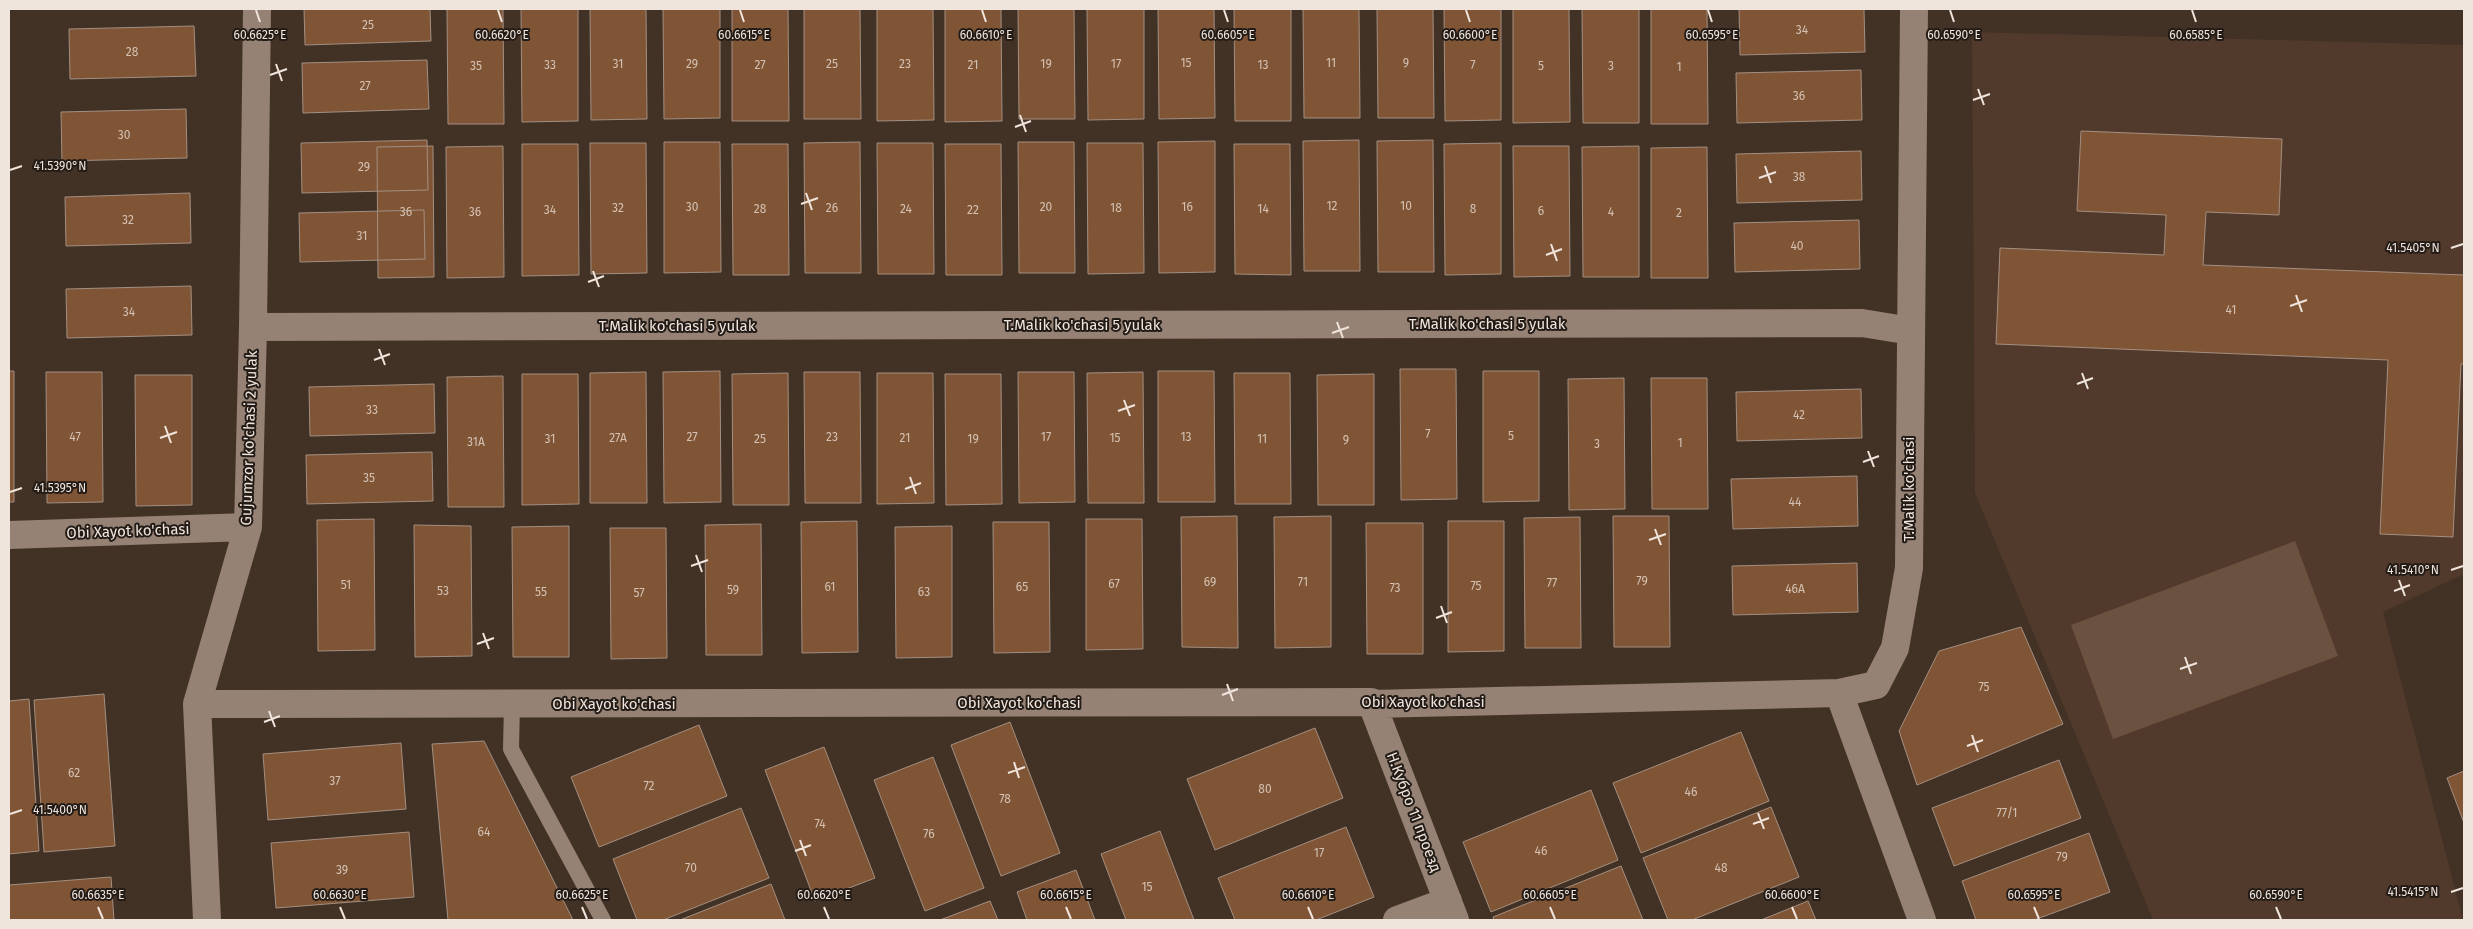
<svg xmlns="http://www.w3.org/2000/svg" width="2473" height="929" font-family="'Fira Sans',sans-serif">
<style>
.built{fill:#513a2c}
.green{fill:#6b513f}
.building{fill:#805536;stroke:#a38f81}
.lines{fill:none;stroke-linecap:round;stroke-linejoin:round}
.service{stroke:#958274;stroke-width:16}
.minor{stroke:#958274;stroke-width:28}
.ticks{fill:none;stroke:#f0e5dd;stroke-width:2}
.labels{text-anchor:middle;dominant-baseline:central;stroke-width:4;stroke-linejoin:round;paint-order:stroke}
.number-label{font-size:12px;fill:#d4c1b3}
.street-label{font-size:15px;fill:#f0e5dd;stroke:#231b16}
.ticks-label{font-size:12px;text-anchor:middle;fill:#f0e5dd;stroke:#231b16;stroke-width:4;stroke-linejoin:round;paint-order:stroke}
</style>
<rect width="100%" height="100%" fill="#423125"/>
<!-- built -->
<path class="built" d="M1972 32 2464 45V574L2383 612 2463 920H2153L1975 493Z"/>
<!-- green -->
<path class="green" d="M2295 541 2338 656 2113 739 2071 625Z"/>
<!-- building -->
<path class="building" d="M304 9H430L431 41 305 45Z
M447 9H503L504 124H448Z
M521 9H578V121L522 122Z
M590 9H646L647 119 591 120Z
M663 9H720V118L664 119Z
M732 9H788L789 121H732Z
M804 9H860L861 119H804Z
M877 9H933L934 120 877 121Z
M945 9H1001L1002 121 945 122Z
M1018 9H1074L1075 119H1019Z
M1087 9H1144V119L1088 120Z
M1158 9H1214L1215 118 1159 119Z
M1234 9H1291V121H1235Z
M1303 9H1359L1360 118H1304Z
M1377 9H1433L1434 118H1378Z
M1444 9H1501V120L1445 121Z
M1513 9H1569L1570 122 1513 123Z
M1582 9H1639V123H1583Z
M1651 9H1707L1708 124H1651Z
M1739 9H1864L1865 52 1740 55Z
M194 26 196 76 70 79 69 29Z
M427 60 429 109 303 113 302 63Z
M1861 70 1862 120 1737 123 1736 73Z
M186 109 187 158 62 161 61 112Z
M2081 131 2282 139 2279 215 2206 212 2203 265 2464 275V364H2461L2453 537 2380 534 2388 360 1996 344 2000 248 2164 255 2166 215 2077 211Z
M427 140 428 190 302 193 301 143Z
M1359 140 1360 271H1304L1303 141Z
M1433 140 1434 272H1378L1377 141Z
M1215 141V272L1159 273 1158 142Z
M664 142H720L721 272 664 273Z
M860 142 861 273H805L804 143Z
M1018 142H1074L1075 273H1019Z
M590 143H646L647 273 591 274Z
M877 143H933L934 274H878Z
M1087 143H1143L1144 273 1088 274Z
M1501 143V274L1445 275 1444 144Z
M522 144H578L579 275 522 276Z
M732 144H788L789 275H733Z
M945 144H1001L1002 275H946Z
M1234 144H1290L1291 275 1235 274Z
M433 146 434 277 378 278 377 147Z
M503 146 504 277 447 278 446 147Z
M1513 146H1569L1570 276 1514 277Z
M1639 146V277H1583L1582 147Z
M1707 147 1708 278H1651V148Z
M1861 151 1862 200 1737 203 1736 154Z
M190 193 191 243 66 246 65 197Z
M424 210 425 259 300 262 299 213Z
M1859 220 1860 269 1735 272 1734 223Z
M191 286 192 335 67 338 66 289Z
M1400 369H1456L1457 499 1401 500Z
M9 371H14V502H9Z
M720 371 721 502 664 503 663 372Z
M1158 371H1214L1215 502H1158Z
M1483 371H1539V501L1483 502Z
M46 372H102L103 502 47 503Z
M646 372 647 503H590V373Z
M804 372H860L861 503H805Z
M1018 372H1074L1075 502 1019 503Z
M1143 372 1144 503H1088L1087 373Z
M788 373 789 505H733L732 374Z
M877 373H933L934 503 877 504Z
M1234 373H1290L1291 504H1235Z
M522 374H578L579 504 522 505Z
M945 374H1001L1002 504 946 505Z
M1374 374V505H1318L1317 375Z
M135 375H192V505L136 506Z
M503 376 504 507H448L447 377Z
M1624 378 1625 509 1569 510 1568 379Z
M1651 378H1707L1708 509H1652Z
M434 384 435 433 310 436 309 387Z
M1861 389 1862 438 1737 441 1736 392Z
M432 452 433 501 307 504 306 455Z
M1857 476 1858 526 1733 529 1731 479Z
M1237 516 1238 648 1182 647 1181 517Z
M1331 516V647L1275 648 1274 517Z
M1613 516H1669L1670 647H1614Z
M1580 517 1581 648H1525L1524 518Z
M374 519 375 650 318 651 317 520Z
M1086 519H1142L1143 649 1086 650Z
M857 521 858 652 802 653 801 522Z
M1448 521H1504V651L1448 652Z
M993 522H1049L1050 652 994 653Z
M1366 523H1423V654H1367Z
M761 524 762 655H706L705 525Z
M414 525 471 526 472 656 415 657Z
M569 526V657H513L512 527Z
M952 526V657L896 658 895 527Z
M610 528H666L667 658 611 659Z
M1857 563 1858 612 1733 615 1732 566Z
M2021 627 2063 724 1917 785 1899 731 1939 651Z
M104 694 115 846 44 852 34 700Z
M29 699 39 851 9 854V701Z
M1010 722 1060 853 1001 876 951 745Z
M699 725 727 796 599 847 571 777Z
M1315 728 1343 798 1215 850 1187 779Z
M1741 732 1769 801 1641 853 1613 783Z
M484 741 573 920H448L432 744Z
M401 743 406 809 268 820 263 754Z
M824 747 875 878 815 901 765 770Z
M933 757 984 888 925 911 874 780Z
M2059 760 2081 818 1954 866 1932 808Z
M2464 771V823L2447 778Z
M1591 790 1618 860 1491 912 1463 842Z
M1771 807 1799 877 1692 920H1668L1643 858Z
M741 808 769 878 663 920H637L613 859Z
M1346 827 1374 897 1316 920H1235L1218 878Z
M1160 831 1194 920H1126L1101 854Z
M409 832 414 897 276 908 271 843Z
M2089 833 2110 892 2034 920H1976L1962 881Z
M1621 866 1643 920H1494L1493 917Z
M1076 870 1095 920H1027L1017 892Z
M111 877 114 920H9V885Z
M771 884 785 920H680Z
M990 901 998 920H940Z
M1808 901 1816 920H1761Z"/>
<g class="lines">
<!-- service -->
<path class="service" d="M512 705 511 749 603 920"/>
<!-- minor -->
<path class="minor" d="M1914 9 1909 568 1895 648 1876 685 1839 693 1922 920
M253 327 1862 323 1911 331
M9 535 248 527
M197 704 1371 702 1372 704 1839 693
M1372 704 1455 920
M207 920 197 704 248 527 253 327 257 9
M1397 920 1448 901"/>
</g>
<!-- ticks -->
<path class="ticks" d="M256 10 260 22M498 10 502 22M740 10 744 22M982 10 986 22M1224 10 1228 22M1466 10 1470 22M1708 10 1712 22M1950 10 1954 22M2192 10 2196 22M276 64 282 81M270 75 287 69M1978 89 1984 105M1973 100 1990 94M1020 115 1026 132M1015 127 1031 121M1765 166 1771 183M10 170 22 166M1759 178 1776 172M806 193 812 210M801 204 818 198M1551 244 1557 261M2451 248 2463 244M1546 255 1562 249M593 271 599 287M588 282 604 276M2296 295 2302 312M2290 306 2307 300M1337 322 1343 338M1332 333 1349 327M379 349 385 365M374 360 390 354M2082 373 2088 389M2077 384 2093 378M1124 400 1130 416M1118 411 1135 405M165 426 171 443M160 438 177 432M1868 451 1874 467M1863 462 1879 456M910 477 916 494M905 489 921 483M10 492 22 488M1655 529 1661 545M1649 540 1666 534M696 555 702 572M691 566 708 560M2451 570 2463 566M2399 580 2405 596M2394 591 2410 585M1441 606 1447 623M1436 618 1452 612M483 633 489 649M477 644 494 638M2185 657 2191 674M2180 669 2197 663M1227 684 1233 701M1222 695 1238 689M269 711 275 727M264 722 280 716M1972 735 1978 752M1967 746 1983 740M1014 762 1019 778M1008 773 1025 767M1758 813 1764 829M10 814 22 810M1753 824 1769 818M800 840 806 856M795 851 811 845M2451 892 2463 888M98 907 103 919M340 907 345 919M582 907 587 919M824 907 829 919M1066 907 1071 919M1308 907 1313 919M1550 907 1555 919M1792 907 1797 919M2034 907 2039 919M2276 907 2281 919"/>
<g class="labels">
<!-- number labels -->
<g class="number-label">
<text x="368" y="25">25</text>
<text x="1802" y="30">34</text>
<text x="132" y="52">28</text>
<text x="1186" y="63">15</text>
<text x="1331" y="63">11</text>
<text x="1406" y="63">9</text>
<text x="618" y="64">31</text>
<text x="692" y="64">29</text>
<text x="832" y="64">25</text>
<text x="905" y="64">23</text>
<text x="1046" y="64">19</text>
<text x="1116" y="64">17</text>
<text x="550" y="65">33</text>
<text x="760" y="65">27</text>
<text x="973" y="65">21</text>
<text x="1263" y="65">13</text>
<text x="1473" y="65">7</text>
<text x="476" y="66">35</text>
<text x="1541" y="66">5</text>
<text x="1611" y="66">3</text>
<text x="1679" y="67">1</text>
<text x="365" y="86">27</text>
<text x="1799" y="96">36</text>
<text x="124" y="135">30</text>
<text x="364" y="167">29</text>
<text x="1799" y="177">38</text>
<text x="1332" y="206">12</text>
<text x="1406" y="206">10</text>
<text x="692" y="207">30</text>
<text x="1046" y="207">20</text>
<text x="1187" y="207">16</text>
<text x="618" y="208">32</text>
<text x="832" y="208">26</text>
<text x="1116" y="208">18</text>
<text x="760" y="209">28</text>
<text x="906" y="209">24</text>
<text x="1263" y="209">14</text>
<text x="1473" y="209">8</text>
<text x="550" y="210">34</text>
<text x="973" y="210">22</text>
<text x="1541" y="211">6</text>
<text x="406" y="212">36</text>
<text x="475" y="212">36</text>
<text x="1611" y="212">4</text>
<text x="1679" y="213">2</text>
<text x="128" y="220">32</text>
<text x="362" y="236">31</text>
<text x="1797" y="246">40</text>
<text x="2231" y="310">41</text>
<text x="129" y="312">34</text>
<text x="372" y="410">33</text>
<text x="1799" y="415">42</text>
<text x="1428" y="434">7</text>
<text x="1511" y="436">5</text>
<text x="75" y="437">47</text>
<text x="692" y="437">27</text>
<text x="832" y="437">23</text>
<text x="1046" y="437">17</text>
<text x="1186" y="437">13</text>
<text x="618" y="438">27A</text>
<text x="905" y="438">21</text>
<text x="1115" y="438">15</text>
<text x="550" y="439">31</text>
<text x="760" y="439">25</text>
<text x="973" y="439">19</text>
<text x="1262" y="439">11</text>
<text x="1346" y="440">9</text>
<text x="476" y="442">31A</text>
<text x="1680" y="443">1</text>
<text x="1597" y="444">3</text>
<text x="369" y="478">35</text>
<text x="1795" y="502">44</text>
<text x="1642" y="581">79</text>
<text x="1210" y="582">69</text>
<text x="1303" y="582">71</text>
<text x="1552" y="583">77</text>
<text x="1114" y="584">67</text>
<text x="346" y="585">51</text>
<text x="1476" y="586">75</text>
<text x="830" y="587">61</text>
<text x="1022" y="587">65</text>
<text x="1395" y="588">73</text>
<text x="1795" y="589">46A</text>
<text x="733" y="590">59</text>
<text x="443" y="591">53</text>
<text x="541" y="592">55</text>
<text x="924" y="592">63</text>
<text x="639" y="593">57</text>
<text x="1984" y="687">75</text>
<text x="74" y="773">62</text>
<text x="335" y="781">37</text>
<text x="649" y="786">72</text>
<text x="1265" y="789">80</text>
<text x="1691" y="792">46</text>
<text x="1005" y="799">78</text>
<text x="2007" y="813">77/1</text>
<text x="820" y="824">74</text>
<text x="484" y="832">64</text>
<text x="929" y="834">76</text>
<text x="1541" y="851">46</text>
<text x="1319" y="853">17</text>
<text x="2062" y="857">79</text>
<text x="691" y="868">70</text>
<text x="1721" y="868">48</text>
<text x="342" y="870">39</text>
<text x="1147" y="887">15</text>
</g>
<!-- street labels -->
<g class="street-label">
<text x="1487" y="324">T.Malik ko'chasi 5 yulak</text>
<text x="1082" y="325">T.Malik ko'chasi 5 yulak</text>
<text x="677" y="326">T.Malik ko'chasi 5 yulak</text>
<text transform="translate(249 438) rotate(-88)">Gujumzor ko'chasi 2 yulak</text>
<text transform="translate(1909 489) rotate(-90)">T.Malik ko'chasi</text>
<text transform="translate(128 531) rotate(-2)">Obi Xayot ko'chasi</text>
<text x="1423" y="702">Obi Xayot ko'chasi</text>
<text x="1019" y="703">Obi Xayot ko'chasi</text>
<text x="614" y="704">Obi Xayot ko'chasi</text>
<text transform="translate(1414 812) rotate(69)">Н.Кубро 11 проезд</text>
</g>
</g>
<g class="ticks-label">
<text x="260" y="39">60.6625°E</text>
<text x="502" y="39">60.6620°E</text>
<text x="744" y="39">60.6615°E</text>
<text x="986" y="39">60.6610°E</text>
<text x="1228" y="39">60.6605°E</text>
<text x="1470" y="39">60.6600°E</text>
<text x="1712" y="39">60.6595°E</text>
<text x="1954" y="39">60.6590°E</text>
<text x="2196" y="39">60.6585°E</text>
<text x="60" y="170">41.5390°N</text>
<text x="2413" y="252">41.5405°N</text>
<text x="60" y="492">41.5395°N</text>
<text x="2413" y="574">41.5410°N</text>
<text x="60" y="814">41.5400°N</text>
<text x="2413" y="896">41.5415°N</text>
<text x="98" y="899">60.6635°E</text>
<text x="340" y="899">60.6630°E</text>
<text x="582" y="899">60.6625°E</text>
<text x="824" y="899">60.6620°E</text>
<text x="1066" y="899">60.6615°E</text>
<text x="1308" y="899">60.6610°E</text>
<text x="1550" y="899">60.6605°E</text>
<text x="1792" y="899">60.6600°E</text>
<text x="2034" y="899">60.6595°E</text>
<text x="2276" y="899">60.6590°E</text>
</g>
<!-- border -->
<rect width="2473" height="929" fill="none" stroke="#f0e5dd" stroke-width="20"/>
</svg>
